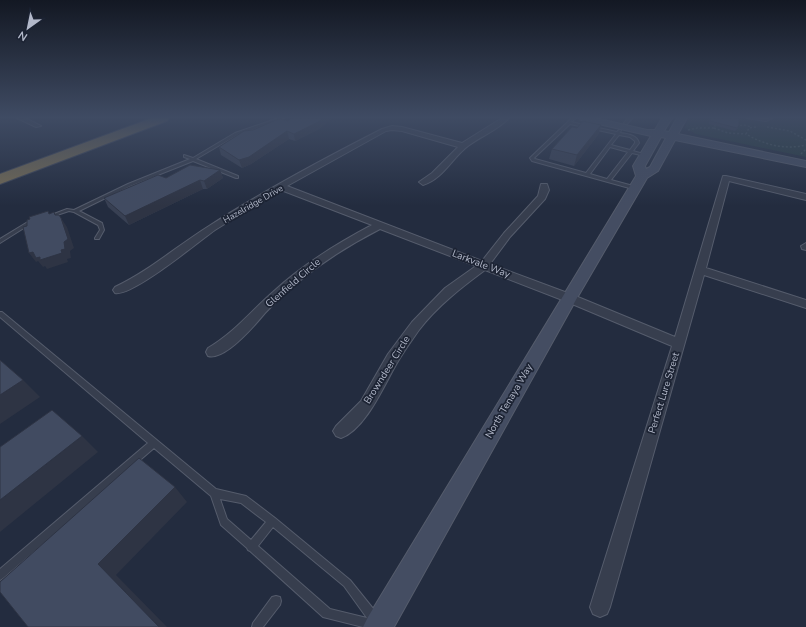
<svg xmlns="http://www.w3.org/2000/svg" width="806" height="627" font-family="'Nunito Sans',sans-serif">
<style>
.green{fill:#253a3f}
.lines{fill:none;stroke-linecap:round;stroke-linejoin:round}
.lane-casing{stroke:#555c6c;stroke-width:2}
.street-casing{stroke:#555c6c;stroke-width:2}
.secondary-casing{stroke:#555c6c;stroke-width:2}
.highway-casing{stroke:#3f4656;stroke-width:2}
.path{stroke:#43575c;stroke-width:1.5;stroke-dasharray:2 2;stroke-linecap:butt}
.lane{fill:#373e4e;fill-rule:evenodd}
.street{fill:#373e4e;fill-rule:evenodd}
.secondary{fill:#444d62;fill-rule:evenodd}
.highway{fill:#756b53;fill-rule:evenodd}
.wall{fill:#384053}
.shaded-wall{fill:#2e3444}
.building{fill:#414b61;stroke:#2e3444}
.labels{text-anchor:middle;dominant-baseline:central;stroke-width:3.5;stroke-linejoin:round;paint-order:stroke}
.far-street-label{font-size:9px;fill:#b3b9ca;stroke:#1c2333}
.street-label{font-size:10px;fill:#b3b9ca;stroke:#1c2333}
</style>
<rect width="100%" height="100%" fill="#232c3f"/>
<!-- green -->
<path class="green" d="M689 118H806V157L696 134 685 128Z"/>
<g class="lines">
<!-- lane casing -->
<g class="lane-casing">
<path id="lane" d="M279 118H284L237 135 196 159 238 176V178H236L193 161 130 186 79 211 102 223 104 230 99 239H95V238L100 230 98 225 74 212 69 211 48 218 46 217 67 209 74 210 128 184 190 159 184 157V155L193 158 235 133Z
M572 118H576L571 122 617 132 619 130H621L620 133C628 134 637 135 639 143L633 151 647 155 645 156 632 153 611 180 637 187V189H633L532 161 530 158 531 157ZM570 124 616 134 586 173 535 159 534 158ZM619 135 630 137 635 141V143L630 150 611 145ZM610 147 628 152 607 179 590 174Z
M628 118H632L627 124H625L624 123Z
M747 118 766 119 772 118 766 121Z
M31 220H33L35 221 0 243V239Z
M0 312H2L216 489 246 496 275 518 350 580 379 616 380 620 376 627H363L323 617 250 551 248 550 247 548 221 525 211 496 154 448 3 578 0 580V569L148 443 0 317ZM220 499 241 503 266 522 251 540 227 519ZM273 527 344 586 367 618 330 609 258 546Z
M276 596 280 597 281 601 280 605 263 627H252L253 623 272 597Z"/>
</g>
<!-- street casing -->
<g class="street-casing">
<path id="street" d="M17 118H25L41 126 36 127Z
M502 118H509C498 130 481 136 468 146 452 158 443 179 423 185L419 182 432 173 458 147 402 131 392 130 386 131 287 186 482 261 504 233 538 196 541 184H547L549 190 545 199 510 237 490 264 573 295 675 337 723 176H726L806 194V200L729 181 706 268 806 300V308L704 275 610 607 607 614 600 617 593 614 590 607 672 346 565 301 485 270C462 287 437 306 419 330 412 340 404 351 397 363 384 385 366 429 341 438L336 436 333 431 336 426 361 401 388 354 412 322 445 288 476 266 380 229C337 251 298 278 265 313 255 325 225 361 208 356L206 352 208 348C234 333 251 311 273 292 302 265 336 244 372 225L281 190C259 203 237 216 215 230 198 242 132 297 115 293L113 290 115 287C149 271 177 246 209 226 265 190 323 159 382 129L392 126 402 127 462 143Z
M806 243V250L802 249 801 246Z"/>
</g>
<!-- secondary casing -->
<g class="secondary-casing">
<path id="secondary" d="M579 118H595L647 130H655L662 118H672L664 131 669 132 677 118H687L678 134 806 161V167L675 140 658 171 647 178 577 298 394 627H363L368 617 636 176 633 166 651 136 581 120ZM661 137 666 138 650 167 646 169 645 166Z"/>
</g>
<!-- highway casing -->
<g class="highway-casing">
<path id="highway" d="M152 118H169L167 121 0 184V174Z"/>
</g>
<!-- path -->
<path class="path" d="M736 126 744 125 751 127
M756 127 749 128 746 134C765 145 784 150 806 145
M767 127 790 131 806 140
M714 128 728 133 746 134
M688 130 697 128H714L718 118
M801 154 806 149"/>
<!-- lane -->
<use href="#lane" class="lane"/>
<!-- street -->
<use href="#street" class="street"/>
<!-- secondary -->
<use href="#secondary" class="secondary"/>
<!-- highway -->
<use href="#highway" class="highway"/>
</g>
<!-- wall -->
<path class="wall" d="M292 118H332L319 129 295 141 289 139 251 164 242 168 221 155 219 147 253 130 288 121Z
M710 118H735L738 128 735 131 709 124Z
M601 125 598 135 574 166 549 159 552 149 577 128Z
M220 170 223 178 207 189H203L129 225 108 207 104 198 166 178Z"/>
<!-- shaded-wall -->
<path class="shaded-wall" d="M323 118H332L319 129 295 141 294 134Z
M601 125 598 135 574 166 577 155Z
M287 131 289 139 251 164 242 168 239 160Z
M220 170 223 178 207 189 204 181Z
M200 180 203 189 129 225 125 216Z
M61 218 67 227 74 248 70 251 71 258 67 259 68 262 47 269 45 266 43 267 38 261 36 262 29 253 33 252 61 250 64 242Z
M23 380 40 397 0 424V395Z
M82 436 98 452 0 532V500Z
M175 487 187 502 116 575 167 627H159L98 564Z"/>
<!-- building -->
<path class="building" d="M292 118H323L318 122 294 134 287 131 249 157 239 160 219 147 244 131 253 130 276 120 281 119 288 121Z
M711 118H735L739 119V125L737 128 710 121Z
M583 121 601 125 577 155 552 149 572 127 577 128Z
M190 165 220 170 204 181 200 180 125 216 104 198 158 175 166 178Z
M48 211 49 214 54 212 55 215H59L61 218 68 239 64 242 65 249 61 250 62 253 40 260V257L36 258 33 252 29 253 23 227 27 226V220L30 219 29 217Z
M0 360 23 380 0 395Z
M52 410 82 436 0 500V447Z
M139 458 175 487 98 564 159 627H28L0 592V582Z"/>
<!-- sky -->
<linearGradient id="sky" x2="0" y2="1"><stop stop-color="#131823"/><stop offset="0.57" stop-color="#3f4b63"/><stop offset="1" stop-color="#3f4b63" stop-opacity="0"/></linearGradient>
<rect width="806" height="206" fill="url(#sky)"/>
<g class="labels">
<!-- far-street labels -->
<g class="far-street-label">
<text transform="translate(253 204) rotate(-30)">Hazelridge Drive</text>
</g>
<!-- street labels -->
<g class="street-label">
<text transform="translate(481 264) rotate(21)">Larkvale Way</text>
<text transform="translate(293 283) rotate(-41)">Glenfield Circle</text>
<text transform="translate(387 370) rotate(-58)">Browndeer Circle</text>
<text transform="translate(664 393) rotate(-73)">Perfect Lure Street</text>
<text transform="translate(509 401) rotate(-60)">North Tenaya Way</text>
</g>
</g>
<!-- north arrow -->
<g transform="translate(28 28) rotate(213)" stroke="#1c2333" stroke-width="3" paint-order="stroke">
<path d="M0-3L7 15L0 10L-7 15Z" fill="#b3b9ca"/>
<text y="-6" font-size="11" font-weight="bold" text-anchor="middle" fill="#b3b9ca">N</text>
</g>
</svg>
